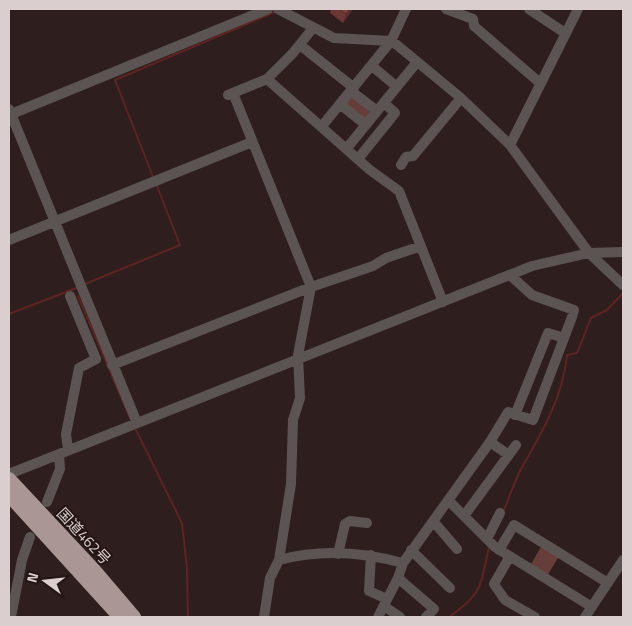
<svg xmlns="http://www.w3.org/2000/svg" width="632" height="626" font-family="'Titillium Web','Noto Sans JP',sans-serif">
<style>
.green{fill:#673d3a}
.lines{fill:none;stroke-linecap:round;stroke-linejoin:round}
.stream{stroke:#5e2322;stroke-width:2}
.minor{stroke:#5c5453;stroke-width:10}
.highway{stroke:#aa9694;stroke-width:14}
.wall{fill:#6c3634}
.shaded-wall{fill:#582c2a}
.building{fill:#7e3f3c;stroke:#582c2a}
.labels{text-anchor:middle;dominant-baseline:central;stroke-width:4;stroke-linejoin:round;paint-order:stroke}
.street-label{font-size:15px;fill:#dacfce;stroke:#241614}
</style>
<rect width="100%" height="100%" fill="#2e1f1e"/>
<!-- green -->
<path class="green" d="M352 96 372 113 366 120 346 103Z
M542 545 559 556 547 576 530 566Z"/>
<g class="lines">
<!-- stream -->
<path class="stream" d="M153 177 115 80 275 12
M85 284 180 245 157 186
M78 296 130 418
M9 314 79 287
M136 430 182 523 187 568 188 617
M504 510C509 497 514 484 520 471 541 434 563 398 567 355L577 353 591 318 607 310 623 293
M449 617C483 593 480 587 489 547"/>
<!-- minor -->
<path class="minor" d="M278 9 334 38 391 41 397 45 461 98 510 145 589 253 623 285
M446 9 473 19 474 26 540 83
M529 9 565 33
M300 45 354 88
M372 66 397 87
M267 79 370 170 399 191 443 302
M351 91 377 111
M233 93 311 287 298 355 300 398 293 420 291 484 279 560 270 578 264 617
M228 95 267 79 293 53 313 28
M340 104 366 125
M9 109 137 423
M9 115 268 9
M322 126 391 41 406 9
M510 145 578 9
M347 148 417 62
M358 159 395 113 384 103
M401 165 406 157 413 156 461 98
M9 240 252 142
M112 365 311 287 373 266 386 258 421 246
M515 415 548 333 564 338
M490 442 509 455
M68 450 66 434 79 368 96 359 70 296
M9 474 532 266 589 253 623 252
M449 501 495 547 592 607
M47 502 60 469 59 454
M464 516 516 445
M433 521 457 549
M487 539 500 513
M411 550 450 588
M499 550 514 525 608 583
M338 554 345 524 350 521 367 523
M371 555 369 591 387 599
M510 556 494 584 505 600 535 617
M279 560C319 549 363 552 403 563
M398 578 434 609 426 617
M384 606 400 617
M11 617 22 560 30 537
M378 617 398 578 403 563 490 442 508 412 533 420 572 317 574 310 532 295 510 275
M585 617 623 560"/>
<!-- highway -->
<path class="highway" d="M9 479 94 570 134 617
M9 495 120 617"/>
</g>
<!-- wall -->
<path class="wall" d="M331 9H352L351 12 343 23 330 13Z"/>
<!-- shaded-wall -->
<path class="shaded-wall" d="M350 9H352L351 12 343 23 346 14Z"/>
<!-- building -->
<path class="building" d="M339 9H350L346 14Z"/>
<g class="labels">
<!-- street labels -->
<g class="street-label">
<text transform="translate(84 536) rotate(47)">国道462号</text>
</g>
</g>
<!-- border -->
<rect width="632" height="626" fill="none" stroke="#dacfce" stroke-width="20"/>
<!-- north arrow -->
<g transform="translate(45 581) rotate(285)" stroke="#241614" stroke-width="4" paint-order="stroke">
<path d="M0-4L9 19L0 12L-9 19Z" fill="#dacfce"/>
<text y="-8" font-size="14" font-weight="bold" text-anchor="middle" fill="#dacfce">N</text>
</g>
</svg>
